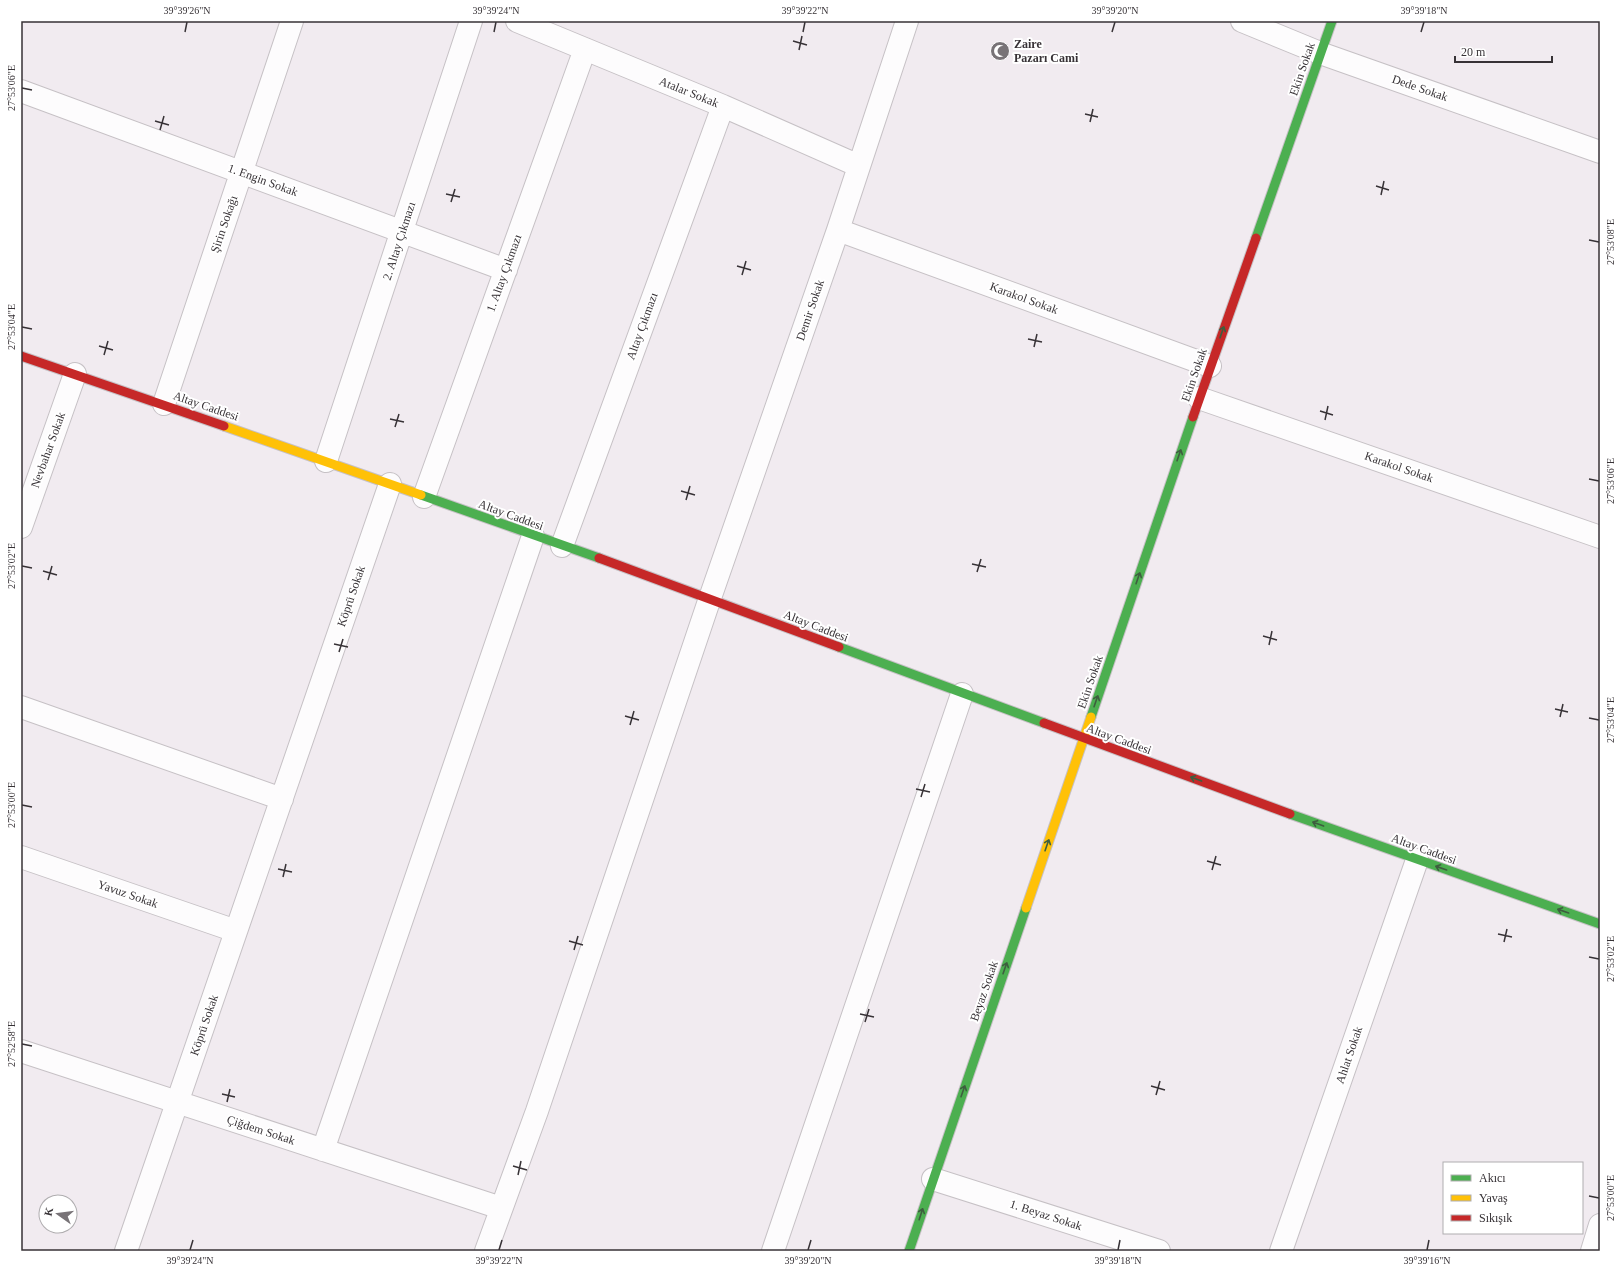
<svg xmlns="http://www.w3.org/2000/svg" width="1621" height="1272" font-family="'Times New Roman',serif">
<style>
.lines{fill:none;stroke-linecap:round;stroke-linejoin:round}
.street-casing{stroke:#c6c1c5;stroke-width:24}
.fast-casing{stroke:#c6c1c5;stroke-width:11}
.slow-casing{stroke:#c6c1c5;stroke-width:11}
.jam-casing{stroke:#c6c1c5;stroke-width:11}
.street{stroke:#fdfcfd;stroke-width:22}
.fast{stroke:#4caf50;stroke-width:9}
.slow{stroke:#ffc107;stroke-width:9}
.jam{stroke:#c62828;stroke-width:9}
.oneway{stroke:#3e5e3f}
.ticks{fill:none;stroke:#373236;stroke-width:1.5}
.labels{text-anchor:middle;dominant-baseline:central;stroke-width:4;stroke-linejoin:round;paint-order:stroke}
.poi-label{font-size:12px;font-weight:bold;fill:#373236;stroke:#fff;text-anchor:start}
.street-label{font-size:12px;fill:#373236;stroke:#fff}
.neatline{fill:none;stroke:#373236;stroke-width:1.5}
.ticks-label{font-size:10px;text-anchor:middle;fill:#373236}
</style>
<rect width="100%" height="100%" fill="#f1ebf0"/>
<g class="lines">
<!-- street casing -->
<g class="street-casing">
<path id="street" d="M517 21 723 106 859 166
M1242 21 1320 53 1600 152
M21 91 506 270
M838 230 1210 366
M1199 398 1600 537
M164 404 292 21
M326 461 471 21
M424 497 585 49
M21 527 75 374
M562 546 723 106
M21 707 282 799
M21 857 236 931
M21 1051 501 1208
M323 1150 533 536
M933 1179 1159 1251
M126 1251 390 484
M486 1251 537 1111 710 598 838 230 907 21
M773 1251 962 694
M1281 1251 1417 860
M1592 1251 1600 1225"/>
</g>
<!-- fast casing -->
<g class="fast-casing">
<path id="fast" d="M1256 238 1332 21
M421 495 599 558
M839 647 1044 723
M1091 717 1193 417
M1290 814 1600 924
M909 1251 1026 908"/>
</g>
<!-- slow casing -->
<g class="slow-casing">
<path id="slow" d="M224 426 421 495
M1026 908 1091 717"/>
</g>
<!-- jam casing -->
<g class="jam-casing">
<path id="jam" d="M21 356 224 426
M1193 417 1256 238
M599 558 839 647
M1044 723 1290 814"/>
</g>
<!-- street -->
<use href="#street" class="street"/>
<!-- fast -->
<use href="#fast" class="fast"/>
<!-- slow -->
<use href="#slow" class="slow"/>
<!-- jam -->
<use href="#jam" class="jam"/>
</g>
<!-- one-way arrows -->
<defs><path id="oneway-shaft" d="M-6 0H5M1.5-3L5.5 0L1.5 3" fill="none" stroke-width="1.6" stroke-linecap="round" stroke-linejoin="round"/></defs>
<g class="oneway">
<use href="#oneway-shaft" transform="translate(1222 332) rotate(-71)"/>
<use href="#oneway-shaft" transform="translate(1179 455) rotate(-71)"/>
<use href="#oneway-shaft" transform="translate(1138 578) rotate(-71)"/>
<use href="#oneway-shaft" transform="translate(1096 701) rotate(-71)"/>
<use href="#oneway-shaft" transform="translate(1196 779) rotate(-160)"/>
<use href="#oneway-shaft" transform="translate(1318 824) rotate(-160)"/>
<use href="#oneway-shaft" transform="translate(1047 845) rotate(-71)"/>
<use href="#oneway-shaft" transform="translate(1441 868) rotate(-161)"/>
<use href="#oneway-shaft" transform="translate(1563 911) rotate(-161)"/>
<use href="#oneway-shaft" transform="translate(1005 968) rotate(-71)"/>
<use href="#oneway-shaft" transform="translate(963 1091) rotate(-71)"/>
<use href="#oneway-shaft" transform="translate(921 1214) rotate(-72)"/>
</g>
<!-- ticks -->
<path class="ticks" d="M185 32 187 22M494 32 496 22M803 32 805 22M1112 32 1115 22M1421 32 1424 22M793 41 807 45M799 50 802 36M22 88 32 90M1085 114 1098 117M155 121 169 125M1090 122 1093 109M160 130 164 116M1376 186 1389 190M446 194 460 197M1381 195 1384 181M451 202 455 189M1589 240 1599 242M737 266 751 270M742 275 746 261M22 327 32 329M1028 339 1042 342M99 346 113 350M1034 347 1037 334M104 355 108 341M1320 411 1333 415M390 419 404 422M1325 420 1328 406M395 427 399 414M1589 479 1599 481M681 491 695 495M686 500 690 486M972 564 986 567M22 566 32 568M43 571 57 575M977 572 981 559M48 580 52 566M1263 636 1277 640M334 644 348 647M1269 645 1272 631M339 652 343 639M1555 709 1568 712M625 716 639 720M1560 717 1563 704M1589 718 1599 720M630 725 634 711M916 789 930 792M921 797 925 784M22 805 32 807M1207 861 1221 865M278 869 292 872M1212 870 1216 856M283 877 286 864M1498 934 1512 937M569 941 583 945M1504 942 1507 929M574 950 578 936M1589 957 1599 959M860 1014 874 1017M865 1022 869 1009M22 1044 32 1046M1151 1086 1165 1090M222 1094 235 1097M1156 1095 1160 1081M227 1102 230 1089M513 1166 527 1170M518 1175 521 1161M1589 1196 1599 1198M190 1250 193 1240M499 1250 502 1240M808 1250 811 1240M1118 1250 1120 1240M1427 1250 1429 1240"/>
<!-- icons -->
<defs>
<g id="mosque-disc" transform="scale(1)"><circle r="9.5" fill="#787377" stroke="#fff"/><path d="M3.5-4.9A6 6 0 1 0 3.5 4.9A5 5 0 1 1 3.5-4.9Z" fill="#fff"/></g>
</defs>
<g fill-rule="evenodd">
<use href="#mosque-disc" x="1000" y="51"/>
</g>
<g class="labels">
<!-- poi labels -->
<g class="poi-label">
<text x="1014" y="44">Zaire<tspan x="1014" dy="14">Pazarı Cami</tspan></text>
</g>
<!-- street labels -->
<g class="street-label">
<text transform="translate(1302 69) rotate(-71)">Ekin Sokak</text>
<text transform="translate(1420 88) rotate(19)">Dede Sokak</text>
<text transform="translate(689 92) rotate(22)">Atalar Sokak</text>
<text transform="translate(263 180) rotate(20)">1. Engin Sokak</text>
<text transform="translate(224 224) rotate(-71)">Şirin Sokağı</text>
<text transform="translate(399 241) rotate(-72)">2. Altay Çıkmazı</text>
<text transform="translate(504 273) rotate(-70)">1. Altay Çıkmazı</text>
<text transform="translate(1024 298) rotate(20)">Karakol Sokak</text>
<text transform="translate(810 310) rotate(-71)">Demir Sokak</text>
<text transform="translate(642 326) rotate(-70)">Altay Çıkmazı</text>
<text transform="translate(1194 375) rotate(-71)">Ekin Sokak</text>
<text transform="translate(206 406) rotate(19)">Altay Caddesi</text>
<text transform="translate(48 450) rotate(-70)">Nevbahar Sokak</text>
<text transform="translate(1399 467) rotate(19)">Karakol Sokak</text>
<text transform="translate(511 515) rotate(20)">Altay Caddesi</text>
<text transform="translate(351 596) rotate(-71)">Köprü Sokak</text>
<text transform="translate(816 626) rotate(21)">Altay Caddesi</text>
<text transform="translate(1090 682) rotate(-71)">Ekin Sokak</text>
<text transform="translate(1119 739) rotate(20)">Altay Caddesi</text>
<text transform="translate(1424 849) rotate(20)">Altay Caddesi</text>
<text transform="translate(128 894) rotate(19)">Yavuz Sokak</text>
<text transform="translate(984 991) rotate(-71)">Beyaz Sokak</text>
<text transform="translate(204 1025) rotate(-71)">Köprü Sokak</text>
<text transform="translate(1349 1055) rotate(-71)">Ahlat Sokak</text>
<text transform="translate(261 1130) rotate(18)">Çiğdem Sokak</text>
<text transform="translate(1046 1215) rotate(18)">1. Beyaz Sokak</text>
</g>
</g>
<!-- border -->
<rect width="1621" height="1272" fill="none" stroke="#ffffff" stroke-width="44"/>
<!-- legend -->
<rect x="1443" y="1162" width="140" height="72" fill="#ffffff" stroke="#afadaf"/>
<rect x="1451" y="1175" width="20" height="6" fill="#4caf50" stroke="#afadaf"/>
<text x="1479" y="1182" font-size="12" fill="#373236">Akıcı</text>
<rect x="1451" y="1195" width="20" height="6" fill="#ffc107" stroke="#afadaf"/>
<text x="1479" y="1202" font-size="12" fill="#373236">Yavaş</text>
<rect x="1451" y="1215" width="20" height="6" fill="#c62828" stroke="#afadaf"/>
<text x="1479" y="1222" font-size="12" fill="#373236">Sıkışık</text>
<!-- north arrow -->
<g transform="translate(58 1214) rotate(284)"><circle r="19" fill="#ffffff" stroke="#afadaf"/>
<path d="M0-3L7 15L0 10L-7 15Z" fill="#787377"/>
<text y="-6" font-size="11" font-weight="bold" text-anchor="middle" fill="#373236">K</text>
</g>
<!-- scale -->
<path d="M1455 56v6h97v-6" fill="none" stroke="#373236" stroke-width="2"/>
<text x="1461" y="56" font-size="12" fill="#373236" stroke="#ffffff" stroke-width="3" paint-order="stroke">20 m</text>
<rect x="22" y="22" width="1577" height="1228" class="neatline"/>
<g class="ticks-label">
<text x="187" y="14">39°39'26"N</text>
<text x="496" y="14">39°39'24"N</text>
<text x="805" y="14">39°39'22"N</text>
<text x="1115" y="14">39°39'20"N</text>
<text x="1424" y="14">39°39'18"N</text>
<text transform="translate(11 88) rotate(-90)" y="4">27°53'06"E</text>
<text transform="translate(1610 242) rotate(-90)" y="4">27°53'08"E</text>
<text transform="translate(11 327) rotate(-90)" y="4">27°53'04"E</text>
<text transform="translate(1610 481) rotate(-90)" y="4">27°53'06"E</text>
<text transform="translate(11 566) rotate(-90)" y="4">27°53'02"E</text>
<text transform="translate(1610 720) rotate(-90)" y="4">27°53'04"E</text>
<text transform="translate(11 805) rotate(-90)" y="4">27°53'00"E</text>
<text transform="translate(1610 959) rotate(-90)" y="4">27°53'02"E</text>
<text transform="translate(11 1044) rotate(-90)" y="4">27°52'58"E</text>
<text transform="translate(1610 1198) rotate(-90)" y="4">27°53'00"E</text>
<text x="190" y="1264">39°39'24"N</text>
<text x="499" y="1264">39°39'22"N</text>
<text x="808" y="1264">39°39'20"N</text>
<text x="1118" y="1264">39°39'18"N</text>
<text x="1427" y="1264">39°39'16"N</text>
</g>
</svg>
